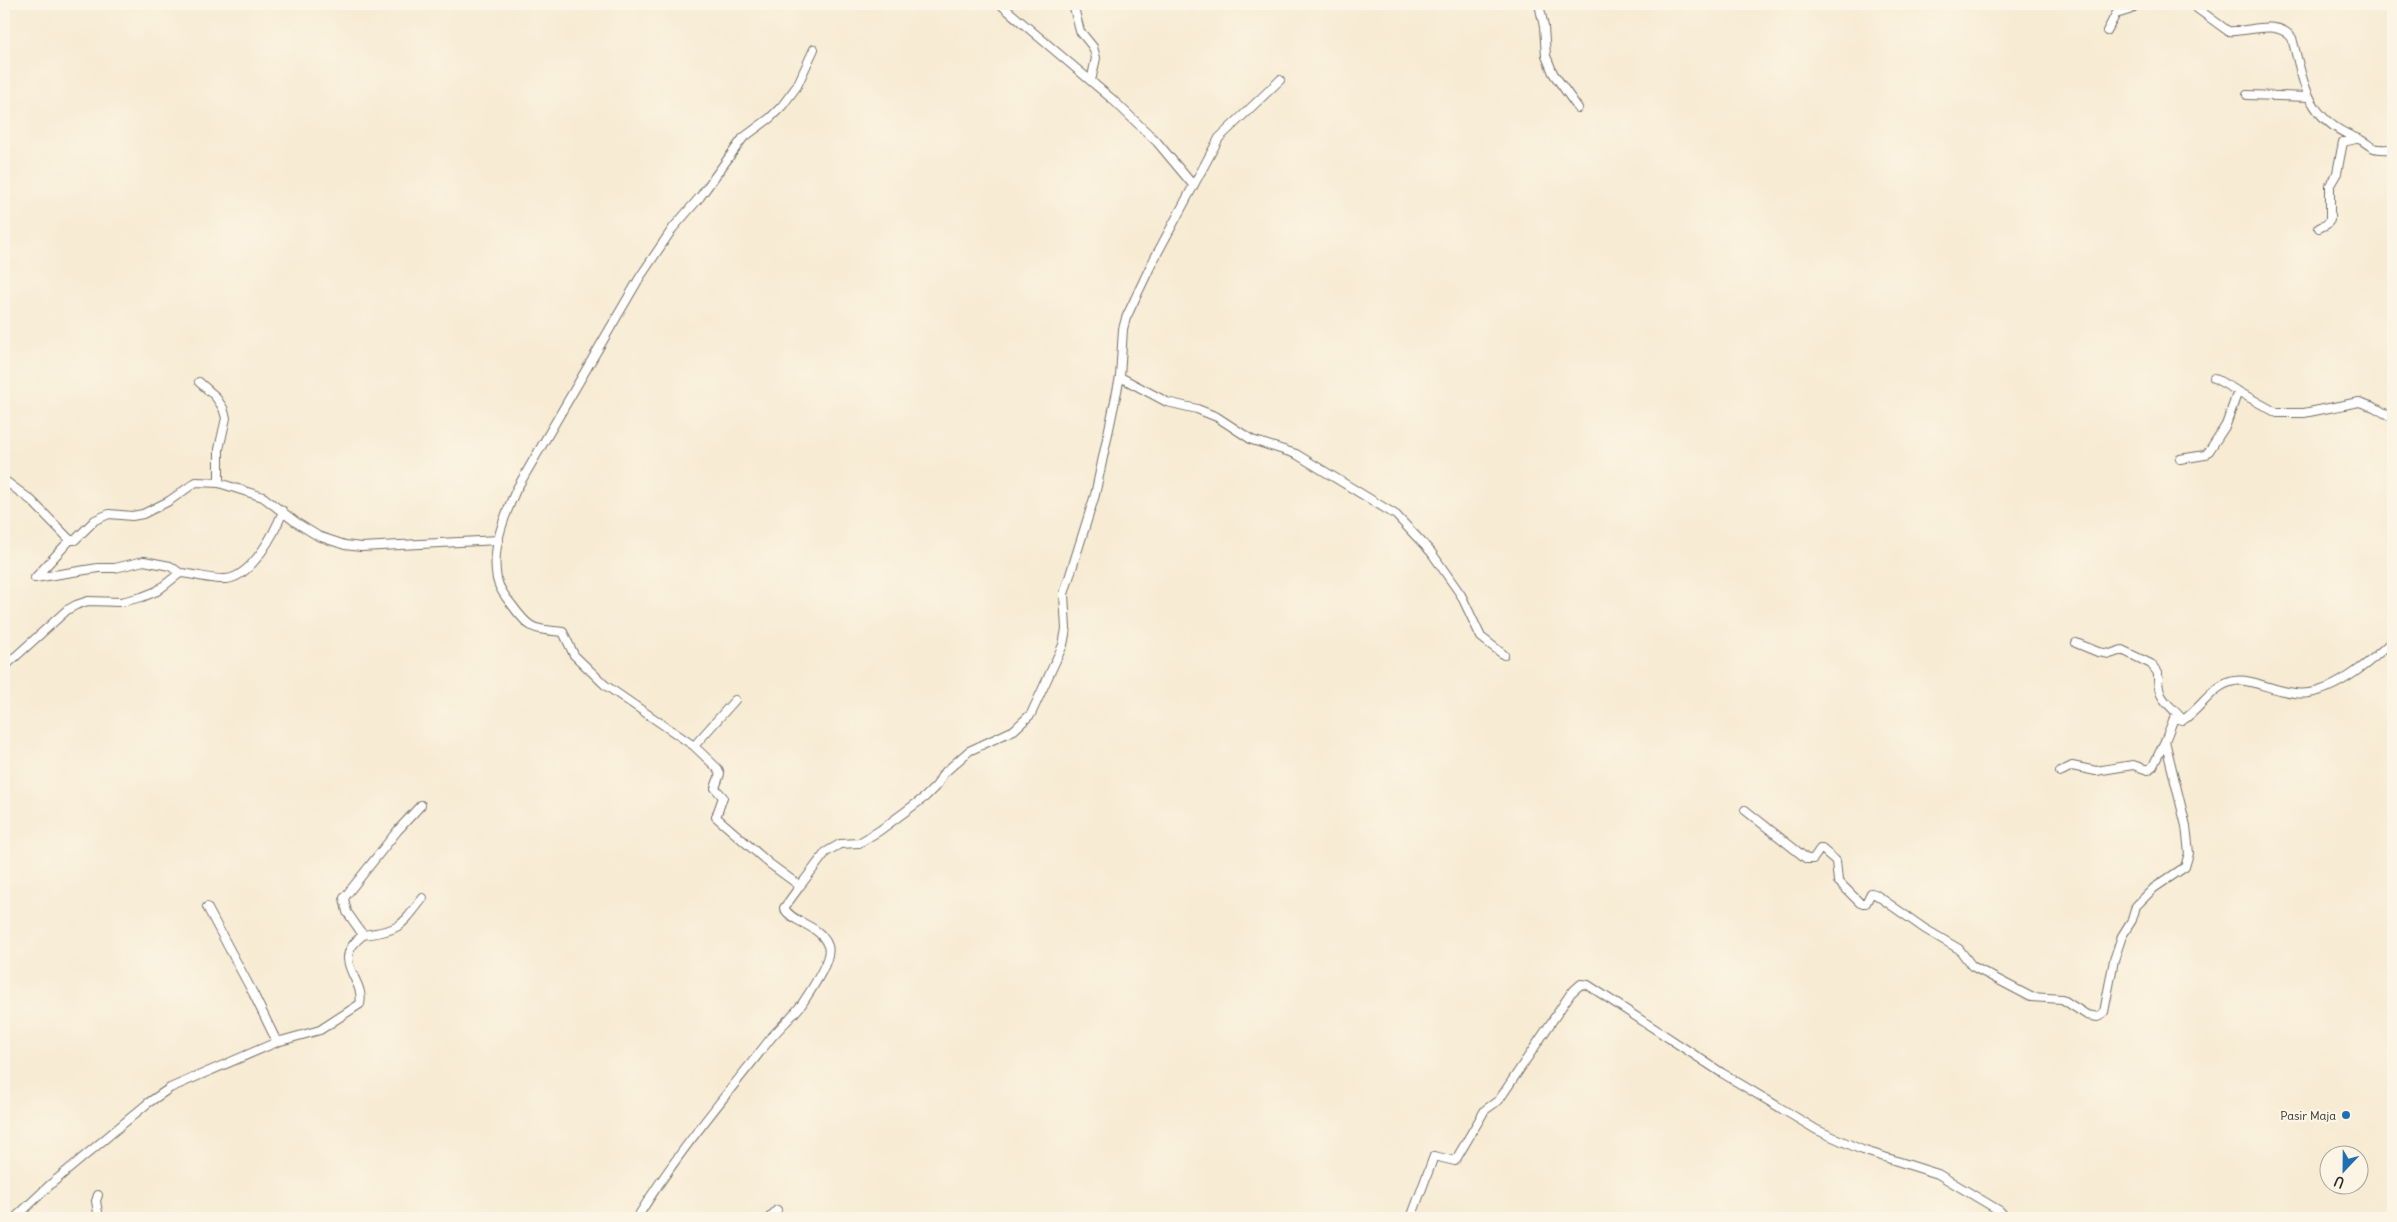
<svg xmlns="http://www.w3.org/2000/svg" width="2397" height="1222" font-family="Delius,sans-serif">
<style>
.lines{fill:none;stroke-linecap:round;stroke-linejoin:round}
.street-casing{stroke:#726e66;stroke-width:10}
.street{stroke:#fff;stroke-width:8}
.poi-dot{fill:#1f6fb2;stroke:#fcf5e5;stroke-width:2}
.labels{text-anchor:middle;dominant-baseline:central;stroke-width:4.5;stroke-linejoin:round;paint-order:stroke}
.poi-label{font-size:12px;fill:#2b2b2b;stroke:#fcf5e5;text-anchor:end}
</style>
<rect width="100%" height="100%" fill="#fcf5e5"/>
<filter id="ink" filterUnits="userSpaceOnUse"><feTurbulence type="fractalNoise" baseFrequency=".02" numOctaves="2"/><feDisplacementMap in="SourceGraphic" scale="10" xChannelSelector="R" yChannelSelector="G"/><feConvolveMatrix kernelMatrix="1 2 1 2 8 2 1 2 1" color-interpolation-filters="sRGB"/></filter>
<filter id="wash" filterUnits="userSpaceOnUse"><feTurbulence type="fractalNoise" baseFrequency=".0096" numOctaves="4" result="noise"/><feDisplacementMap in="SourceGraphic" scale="20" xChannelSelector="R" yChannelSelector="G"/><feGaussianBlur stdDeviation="1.12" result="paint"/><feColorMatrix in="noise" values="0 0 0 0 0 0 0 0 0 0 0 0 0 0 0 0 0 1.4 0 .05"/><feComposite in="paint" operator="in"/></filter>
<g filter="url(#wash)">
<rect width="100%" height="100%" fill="#f7ebd3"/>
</g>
<g filter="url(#ink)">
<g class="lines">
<!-- street casing -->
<g class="street-casing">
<path id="street" d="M1000 4 1112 99 1157 142 1193 185
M1073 4 1080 31 1093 47 1096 58 1091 81
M1539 4 1544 27 1546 56 1553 73 1578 108
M2191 4 2228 31C2248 33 2277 18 2292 38 2305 87 2307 121 2361 140 2365 142 2369 146 2374 148 2380 150 2387 149 2393 149
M2107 31 2116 14 2129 10 2138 4
M2247 95 2309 97
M2319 228 2327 224 2330 220V185L2337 173 2343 142 2356 139
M1120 377 1167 402 1197 409 1217 417 1252 440 1296 454 1396 515 1431 552 1461 595 1481 637 1504 655
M2214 378 2277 413H2304L2359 402 2374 407 2393 418
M199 382 215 396 223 408 226 418 219 449V483
M2180 459 2205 455 2209 451 2226 425 2238 391
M4 480 32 501 70 540H75L95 520 109 514 132 516 143 514 169 501 196 482 219 483 263 497 297 523 318 536 345 545 361 547 499 540
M70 540 35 578 98 568H115L144 561 170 566 180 573
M2076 643 2098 652 2110 654 2122 650 2151 664 2158 673C2157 701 2167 701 2183 720
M4 667 67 610 76 605 88 601 121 602 142 597 157 591 180 573C196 574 210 580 226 579 252 577 275 532 283 511
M694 746 735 700
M2060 772 2072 766 2096 771 2133 765 2148 770 2153 766 2165 741
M1745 810 1807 859H1813L1820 849H1822L1836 861 1838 881 1860 903H1866L1871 893 1875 894 1925 929 1959 949 1972 966 2031 997 2062 999 2087 1015 2098 1017 2104 1012 2114 960 2122 936 2132 920 2136 906 2154 888 2185 867 2189 853 2186 826 2165 741 2174 718 2183 720C2201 709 2212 685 2234 681 2247 678 2266 687 2279 690 2289 692 2299 695 2309 693 2338 689 2373 660 2393 640
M800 886 826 852 840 844 859 843 879 831 925 797 937 785 943 774 969 751 1014 730 1031 714 1063 645 1066 629 1064 594 1095 495 1120 377 1123 329 1126 318 1151 265 1219 138 1280 80
M207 907 253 993 277 1042
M363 935 347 912 344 898 398 830 421 805
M98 1195 96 1201 99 1218
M15 1218 51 1184 148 1103 170 1088 277 1042 320 1030 360 1004C366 978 328 962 363 935 400 930 400 928 423 898
M637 1218C676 1154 725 1097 771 1038 781 1026 793 1016 802 1004 809 993 833 959 828 946 820 924 793 924 784 908L800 886 770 864 716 817 723 797 715 788 720 774 717 768 694 746 605 685 574 655 563 632C533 629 530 630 512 605 506 598 499 589 497 579 491 549 504 517 516 490L640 277 673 228 700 197 743 138 770 118 782 106 797 86 814 49
M769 1218 777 1210
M1411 1218 1434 1156 1455 1161 1485 1110 1499 1100 1571 993 1581 984 1588 985 1722 1073 1817 1130 1862 1150 1938 1174 2000 1211 2006 1218"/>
</g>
<!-- street -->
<use href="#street" class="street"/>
</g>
</g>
<!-- markers -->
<circle class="poi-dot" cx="2346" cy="1115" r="5"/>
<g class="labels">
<!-- poi labels -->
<g class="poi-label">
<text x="2336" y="1115">Pasir Maja</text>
</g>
</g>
<!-- margin -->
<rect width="2397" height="1222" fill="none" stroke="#fcf5e5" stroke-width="20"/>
<!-- north arrow -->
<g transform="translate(2344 1170) rotate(202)"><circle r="24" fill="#fcf5e5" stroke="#a8a49b"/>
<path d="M0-4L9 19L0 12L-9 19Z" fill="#1f6fb2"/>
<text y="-8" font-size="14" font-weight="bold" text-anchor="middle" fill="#2b2b2b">U</text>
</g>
</svg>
